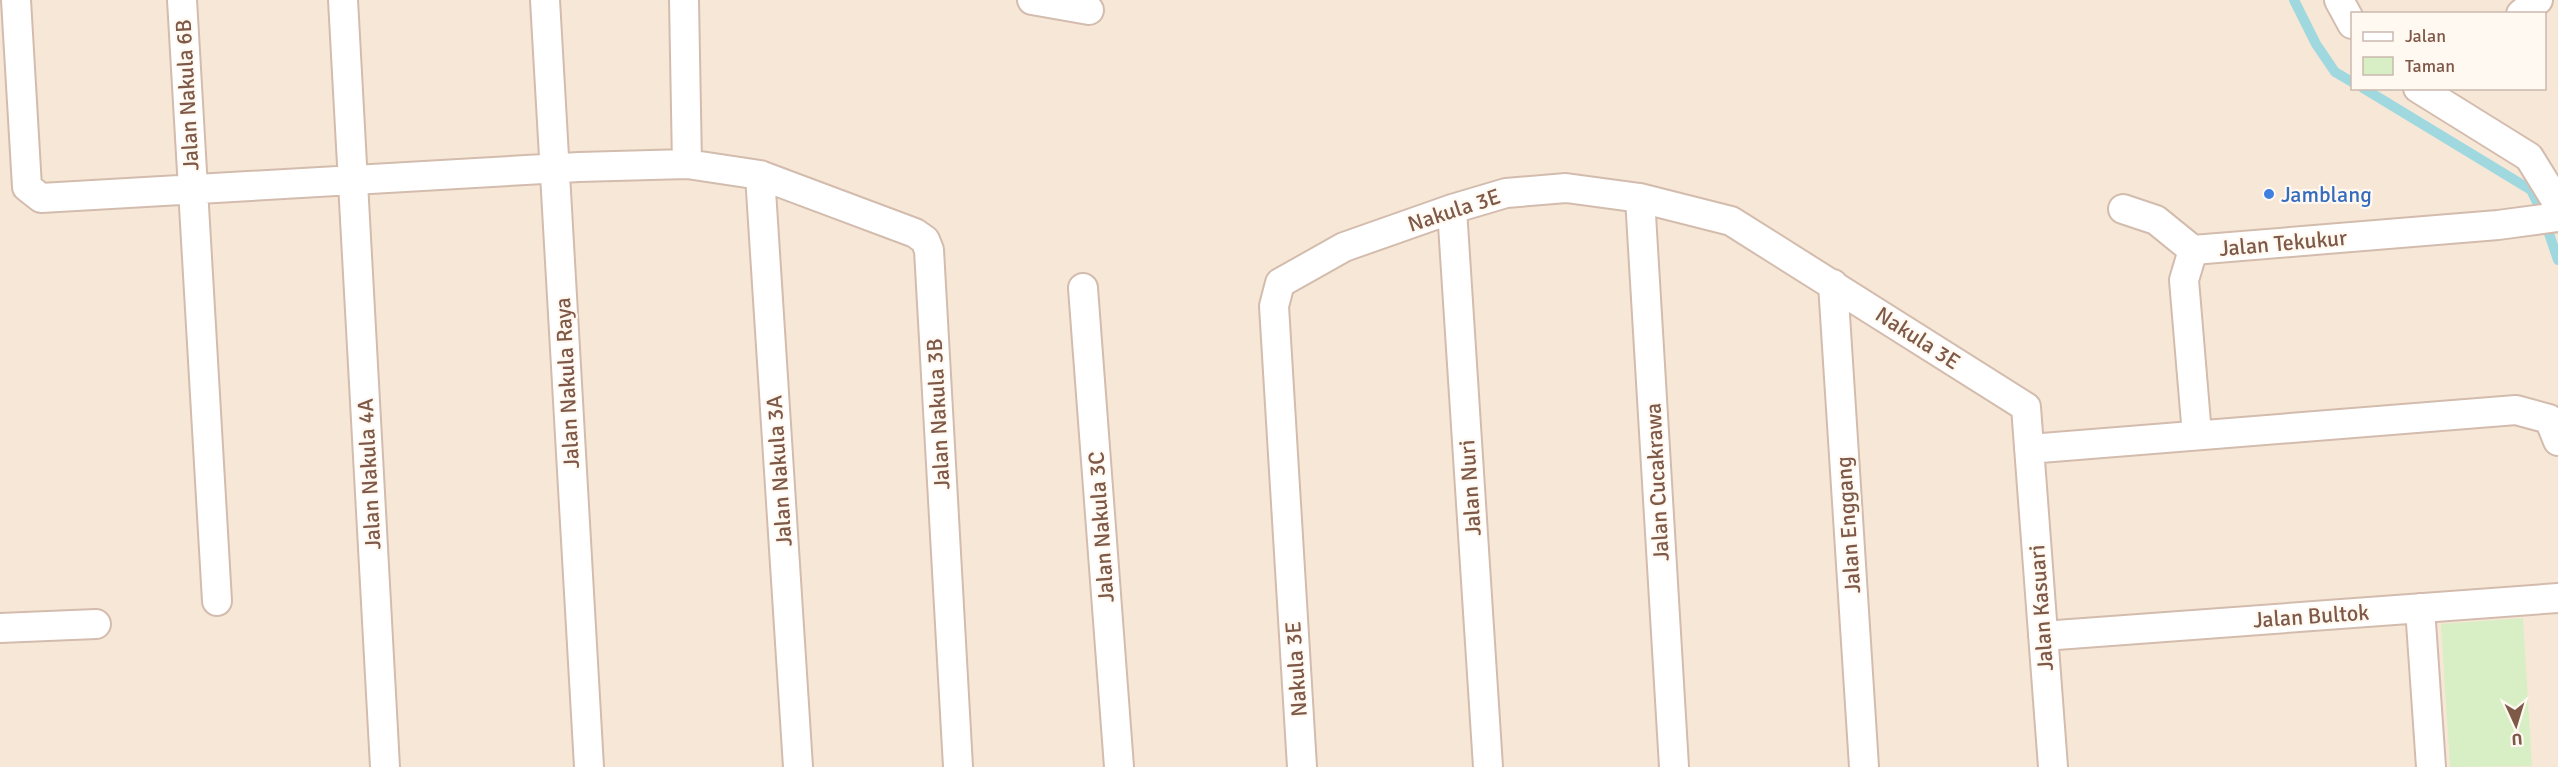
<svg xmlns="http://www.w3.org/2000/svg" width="2558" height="767" font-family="Signika,sans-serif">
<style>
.residential{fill:#f7e7d7;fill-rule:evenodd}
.green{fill:#d8efc5}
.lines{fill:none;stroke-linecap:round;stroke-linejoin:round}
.stream{stroke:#9fd8df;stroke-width:10}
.street-casing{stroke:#d3bcad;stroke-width:32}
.street{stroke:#fff;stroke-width:28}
.shop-dot{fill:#3f7fe0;stroke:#fff9f2;stroke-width:2}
.labels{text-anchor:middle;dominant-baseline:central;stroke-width:4.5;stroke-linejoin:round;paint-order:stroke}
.street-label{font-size:22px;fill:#7e5948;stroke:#fff9f2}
.shop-label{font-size:22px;fill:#366cbe;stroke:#fff9f2;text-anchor:start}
</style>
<rect width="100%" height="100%" fill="#fff5e9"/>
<!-- residential -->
<path class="residential" d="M0 0H2558V767H0ZM2352 14H2544V88H2352Z"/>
<!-- green -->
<path class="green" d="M2523 618 2532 766 2450 767 2441 624Z"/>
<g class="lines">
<!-- stream -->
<path class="stream" d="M2294 0 2316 44 2335 72 2352 82
M2363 88 2531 190 2541 210 2558 260"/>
<!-- street casing -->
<g class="street-casing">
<path id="street" d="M16 0 27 187 41 198 579 167 687 164 760 175 915 233 925 240 929 250 958 767
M182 0 217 601
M343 0 385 767
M545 0 589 767
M684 0 687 164
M1032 0 1089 10
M2339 0 2352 24
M2521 14 2538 0
M2418 88 2529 157 2558 204
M760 175 798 767
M1640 198 1674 767
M1452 209 1488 767
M2123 209 2156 220 2193 250
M1833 284 1864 767
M1083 288 1119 767
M2197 435 2184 280 2193 250 2498 225 2558 217
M2029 449 2516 410 2549 419 2558 441
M2420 608 2431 767
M0 628 96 624
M2043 636 2558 598
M1302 767 1274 306 1280 283 1344 247 1452 209 1506 193 1566 188 1640 198 1731 221 2026 407 2053 767"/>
</g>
<!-- street -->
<use href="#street" class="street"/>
</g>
<!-- markers -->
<circle class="shop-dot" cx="2269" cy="194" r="6"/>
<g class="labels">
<!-- street labels -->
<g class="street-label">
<text transform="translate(187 95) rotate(-93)">Jalan Nakula 6B</text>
<text transform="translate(1454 210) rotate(-18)">Nakula 3E</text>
<text transform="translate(2283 243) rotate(-5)">Jalan Tekukur</text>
<text transform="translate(1918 338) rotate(33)">Nakula 3E</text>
<text transform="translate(567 383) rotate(-93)">Jalan Nakula Raya</text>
<text transform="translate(938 414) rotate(-93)">Jalan Nakula 3B</text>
<text transform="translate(779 471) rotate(-94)">Jalan Nakula 3A</text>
<text transform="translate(369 474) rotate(-93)">Jalan Nakula 4A</text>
<text transform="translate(1657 482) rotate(-93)">Jalan Cucakrawa</text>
<text transform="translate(1470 488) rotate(-94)">Jalan Nuri</text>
<text transform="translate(1848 525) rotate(-94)">Jalan Enggang</text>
<text transform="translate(1101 527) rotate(-94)">Jalan Nakula 3C</text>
<text transform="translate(2041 608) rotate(-94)">Jalan Kasuari</text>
<text transform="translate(2311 616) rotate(-4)">Jalan Bultok</text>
<text transform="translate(1296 669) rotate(-94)">Nakula 3E</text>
</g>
<!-- shop labels -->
<g class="shop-label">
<text x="2281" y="194">Jamblang</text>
</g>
</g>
<!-- legend -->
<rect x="2351" y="12" width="195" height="78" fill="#fff9f2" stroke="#cbb9ae" stroke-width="1.5"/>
<rect x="2363" y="32" width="30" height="9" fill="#ffffff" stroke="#cbb9ae" stroke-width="1.5"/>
<text x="2405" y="42" font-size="18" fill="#7e5948">Jalan</text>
<rect x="2363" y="57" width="30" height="18" fill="#d8efc5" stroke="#cbb9ae" stroke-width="1.5"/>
<text x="2405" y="72" font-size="18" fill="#7e5948">Taman</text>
<!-- north arrow -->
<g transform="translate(2516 725) rotate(176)" stroke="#fff9f2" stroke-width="4.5" paint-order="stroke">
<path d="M0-4.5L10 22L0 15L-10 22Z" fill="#7e5948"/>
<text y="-9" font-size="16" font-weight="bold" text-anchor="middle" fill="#7e5948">U</text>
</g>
</svg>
